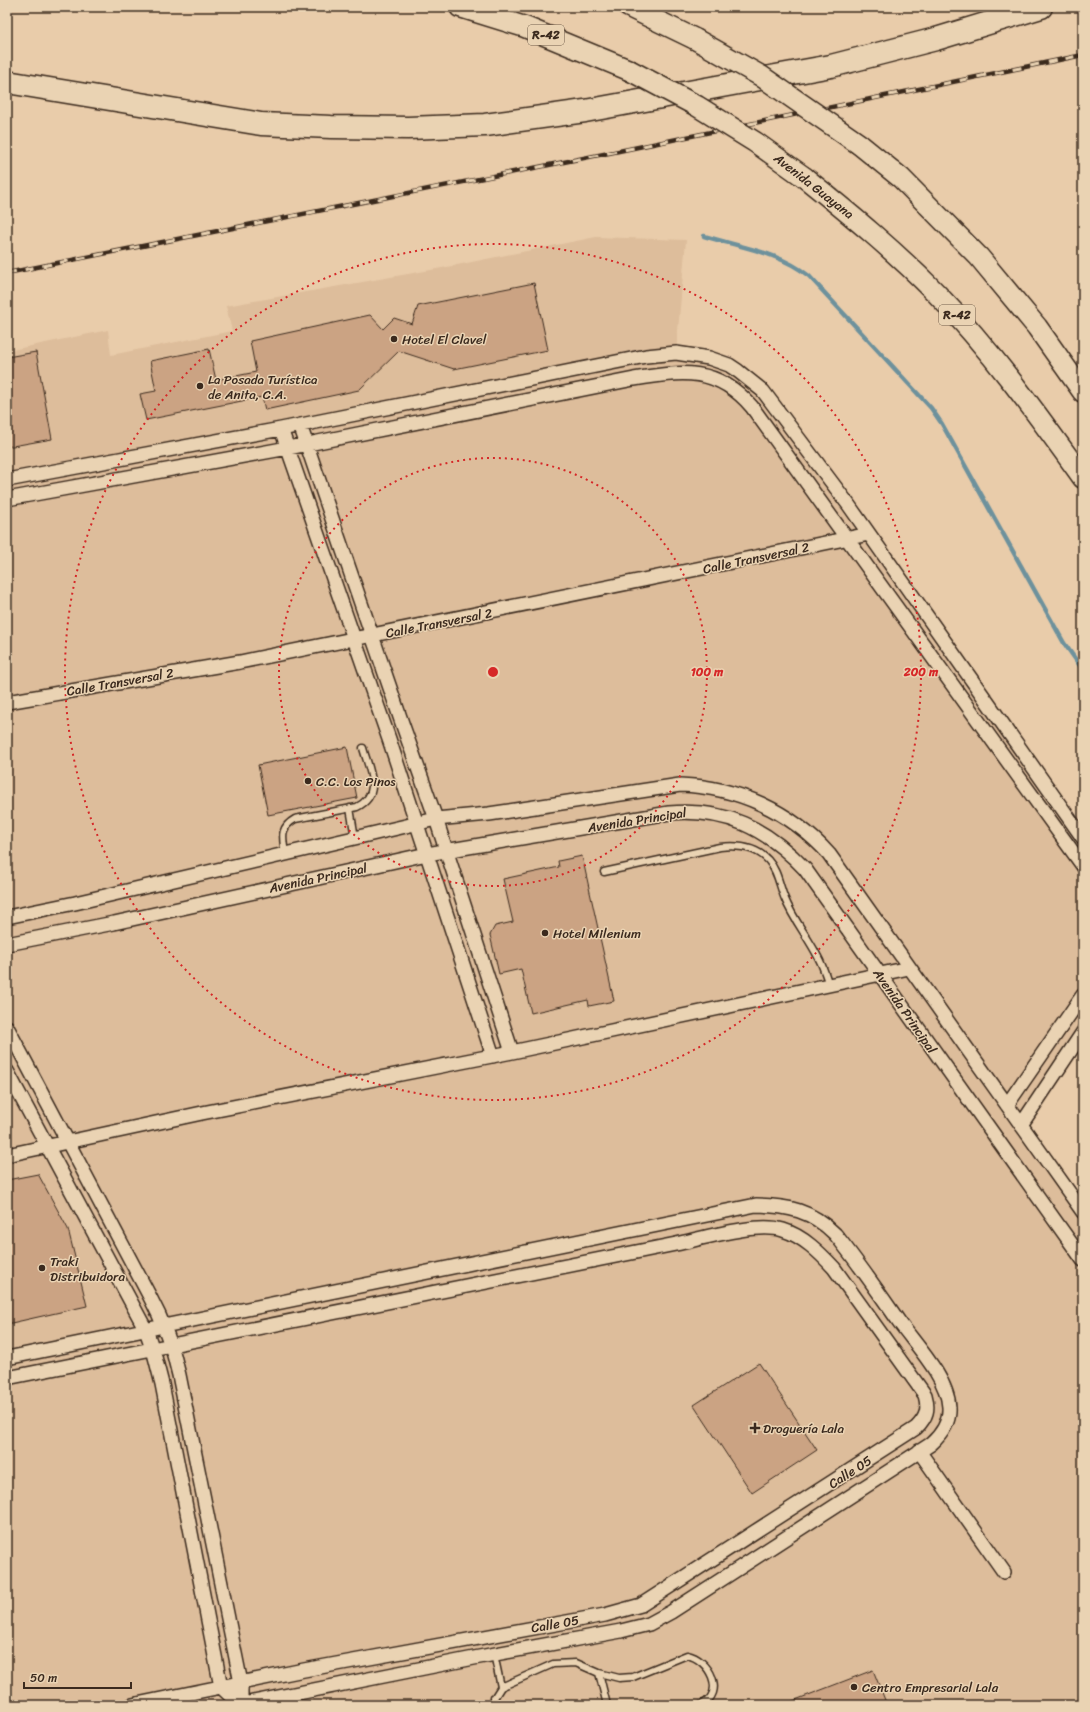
<svg xmlns="http://www.w3.org/2000/svg" width="1090" height="1712" font-family="Sriracha,sans-serif">
<style>
.built{fill:#ddbd9b}
.lines{fill:none;stroke-linecap:round;stroke-linejoin:round}
.stream{stroke:#6d919c;stroke-width:4.5}
.building{fill:#cba383;stroke:#3b2a1e}
.service-casing{stroke:#3b2a1e;stroke-width:9}
.minor-casing{stroke:#3b2a1e;stroke-width:16}
.primary-casing{stroke:#3b2a1e;stroke-width:23}
.motorway-casing{stroke:#3b2a1e;stroke-width:25}
.service{stroke:#ead3b3;stroke-width:6}
.minor{stroke:#ead3b3;stroke-width:13}
.primary{stroke:#ead3b3;stroke-width:20}
.motorway{stroke:#ead3b3;stroke-width:22}
.rail-casing{stroke:#3b2a1e;stroke-width:4.5}
.rail{stroke:#ead3b3;stroke-width:3;stroke-dasharray:9;stroke-linecap:butt}
.primary-bridge-casing{stroke:#3b2a1e;stroke-width:23;stroke-linecap:butt}
.primary-bridge{stroke:#ead3b3;stroke-width:20}
.ring{fill:none;stroke:#d62828;stroke-width:2;stroke-dasharray:2 4}
.poi-dot{fill:#3b2a1e;stroke:#ead3b3;stroke-width:1.5}
.labels{text-anchor:middle;dominant-baseline:central;stroke-width:3;stroke-linejoin:round;paint-order:stroke}
.shield{fill:#ead3b3;stroke:#705d4b;stroke-width:1}
.shield-label{font-size:12px;font-weight:bold;fill:#3b2a1e}
.street-label{font-size:13px;fill:#3b2a1e;stroke:#ead3b3}
.poi-label{font-size:13px;fill:#3b2a1e;stroke:#ead3b3;text-anchor:start}
.centre{fill:#d62828;stroke:#ead3b3;stroke-width:2}
.ring-label{font-size:12px;text-anchor:middle;font-weight:bold;fill:#d62828;stroke:#ead3b3;stroke-width:3;stroke-linejoin:round;paint-order:stroke}
</style>
<rect width="100%" height="100%" fill="#e9ccaa"/>
<filter id="ink" filterUnits="userSpaceOnUse"><feTurbulence type="fractalNoise" baseFrequency=".025" numOctaves="2"/><feDisplacementMap in="SourceGraphic" scale="8" xChannelSelector="R" yChannelSelector="G"/><feConvolveMatrix kernelMatrix="1 2 1 2 8 2 1 2 1" color-interpolation-filters="sRGB"/></filter>
<g filter="url(#ink)">
<!-- built -->
<path class="built" d="M596 237 686 240 676 353 749 378 1083 838V1032L1021 1125 1083 1212V1705H7V351L108 330 111 355 232 331 226 306 442 268Z"/>
<g class="lines">
<!-- stream -->
<path class="stream" d="M704 236C739 247 780 252 809 276L931 408 942 424 1064 643 1083 670"/>
</g>
<!-- building -->
<path class="building" d="M534 283 548 350 454 369 399 351 359 390 265 410 262 397 146 420 140 394 156 391 150 361 209 349 216 380 256 372 250 341 370 315 383 329 394 318 412 324 418 306Z
M36 352 52 439 7 447V357Z
M347 747 357 798 268 815 258 765Z
M582 856 614 1001 589 1006 588 1000 531 1013 521 969 499 974 490 935 495 926 513 922 503 879 559 867 558 861Z
M38 1174 68 1229 87 1306 7 1324V1180Z
M759 1363 817 1450 752 1493 694 1405Z
M873 1670 887 1705H786L785 1704Z"/>
<g class="lines">
<!-- service casing -->
<g class="service-casing">
<path id="service" d="M350 808 355 838
M285 854C283 838 279 828 295 819L357 807C383 794 369 770 363 748
M604 872 720 847C737 845 755 846 768 860 778 871 779 885 785 899 793 919 808 937 818 957 823 966 826 976 829 985
M494 1654 501 1687
M599 1673 607 1705
M494 1705V1698L501 1687 553 1664 576 1663 599 1673 619 1678 633 1677 687 1655C709 1659 727 1693 701 1705"/>
</g>
<!-- minor casing -->
<g class="minor-casing">
<path id="minor" d="M300 425 402 723 436 819 512 1052
M281 429 389 739 493 1056
M7 480 281 429 646 356 676 353 709 358 729 365 738 371 763 391 848 504 1083 838
M7 499 288 448 634 379C683 371 717 366 752 407L1083 866
M7 702 240 662 869 534
M7 917 75 903 436 819 489 814 680 785C738 787 790 811 829 854L1083 1212
M7 944 114 923 427 854 669 813C726 808 766 828 805 869L1083 1260
M7 1027 149 1295C163 1321 173 1347 179 1375L241 1683V1705
M7 1071 146 1330 154 1353 162 1384 221 1687 240 1705
M1007 1105 1083 995
M1021 1125 1083 1032
M7 1155 202 1113 512 1052 909 968
M7 1358 756 1205C789 1206 811 1210 835 1234 858 1262 879 1293 900 1323 916 1345 948 1379 949 1407 950 1422 942 1434 931 1444L671 1612 649 1624 621 1631 474 1658 238 1705
M7 1378 676 1244C704 1238 757 1222 783 1230 803 1236 820 1253 834 1268L925 1395C929 1409 927 1417 916 1428L641 1605 605 1615 304 1670 132 1705
M919 1451 1004 1572"/>
</g>
<!-- primary casing -->
<g class="primary-casing">
<path id="primary" d="M460 7 525 27 629 70
M629 7 695 39
M859 144 901 178 979 257 1037 327 1083 392
M804 177C850 214 895 251 936 293 991 350 1037 414 1083 478"/>
</g>
<!-- motorway casing -->
<g class="motorway-casing">
<path id="motorway" d="M7 82 261 124 331 127 408 128 485 125 585 111 831 66 936 39 1041 7"/>
</g>
<!-- service -->
<use href="#service" class="service"/>
<!-- minor -->
<use href="#minor" class="minor"/>
<!-- primary -->
<use href="#primary" class="primary"/>
<!-- motorway -->
<use href="#motorway" class="motorway"/>
<!-- rail casing -->
<g class="rail-casing">
<path id="rail" d="M7 273 619 151 1083 55"/>
</g>
<!-- rail -->
<use href="#rail" class="rail"/>
<!-- primary-bridge casing -->
<g class="primary-bridge-casing">
<path id="primary-bridge" d="M695 39 761 76 859 144
M629 70 697 106 755 142 804 177"/>
</g>
<!-- primary-bridge -->
<use href="#primary-bridge" class="primary-bridge"/>
</g>
</g>
<!-- distance rings -->
<g class="ring">
<circle cx="493" cy="672" r="214"/>
<circle cx="493" cy="672" r="428"/>
</g>
<!-- markers -->
<g class="poi-dot">
<circle cx="394" cy="339" r="4"/>
<circle cx="200" cy="386" r="4"/>
<circle cx="308" cy="781" r="4"/>
<circle cx="545" cy="933" r="4"/>
<circle cx="42" cy="1268" r="4"/>
<path d="M753 1422h4v4h4v4h-4v4h-4v-4h-4v-4h4z"/>
<circle cx="854" cy="1687" r="4"/>
</g>
<g class="labels">
<!-- shield labels -->
<g class="shield">
<rect x="528" y="25" width="36" height="20" rx="3"/>
<rect x="939" y="305" width="36" height="20" rx="3"/>
</g>
<g class="shield-label">
<text x="546" y="35">R-42</text>
<text x="957" y="315">R-42</text>
</g>
<!-- street labels -->
<g class="street-label">
<text transform="translate(814 186) rotate(38)">Avenida Guayana</text>
<text transform="translate(756 558) rotate(-12)">Calle Transversal 2</text>
<text transform="translate(439 623) rotate(-11)">Calle Transversal 2</text>
<text transform="translate(120 682) rotate(-10)">Calle Transversal 2</text>
<text transform="translate(637 820) rotate(-9)">Avenida Principal</text>
<text transform="translate(318 878) rotate(-12)">Avenida Principal</text>
<text transform="translate(905 1011) rotate(55)">Avenida Principal</text>
<text transform="translate(850 1472) rotate(-33)">Calle 05</text>
<text transform="translate(555 1624) rotate(-10)">Calle 05</text>
</g>
<!-- poi labels -->
<g class="poi-label">
<text x="402" y="339">Hotel El Clavel</text>
<text x="208" y="379">La Posada Turística<tspan x="208" dy="15">de Anita, C.A.</tspan></text>
<text x="316" y="781">C.C. Los Pinos</text>
<text x="553" y="933">Hotel Milenium</text>
<text x="50" y="1261">Traki<tspan x="50" dy="15">Distribuidora</tspan></text>
<text x="763" y="1428">Droguería Lala</text>
<text x="862" y="1687">Centro Empresarial Lala</text>
</g>
</g>
<circle cx="493" cy="672" r="6" class="centre"/>
<g class="ring-label">
<text x="707" y="676">100 m</text>
<text x="921" y="676">200 m</text>
</g>
<!-- margin -->
<rect width="1090" height="1712" fill="none" stroke="#ead3b3" stroke-width="24"/>
<rect x="12" y="12" width="1066" height="1688" fill="none" stroke="#3b2a1e" stroke-width="1.5" filter="url(#ink)"/>
<!-- scale -->
<path d="M24 1682v6h107v-6" fill="none" stroke="#3b2a1e" stroke-width="2"/>
<text x="30" y="1682" font-size="12" fill="#3b2a1e" stroke="#ead3b3" stroke-width="3" paint-order="stroke">50 m</text>
</svg>
